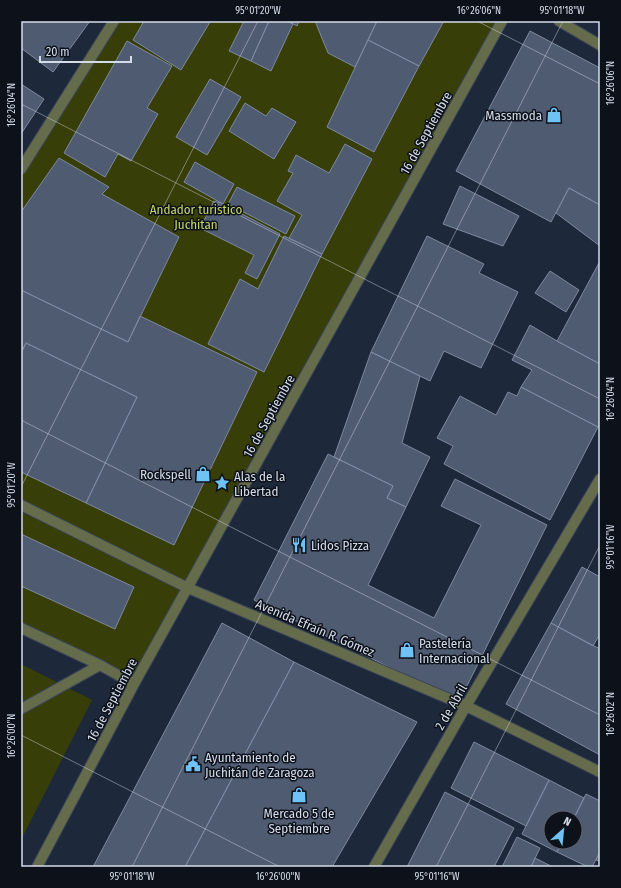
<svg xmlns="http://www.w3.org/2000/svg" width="621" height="888" font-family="'Fira Sans Condensed',sans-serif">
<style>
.green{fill:#373e07}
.building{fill:#4f5b70;stroke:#7d89a0}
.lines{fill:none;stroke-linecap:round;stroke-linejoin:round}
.minor-casing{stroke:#3b4557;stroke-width:12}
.minor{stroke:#656c4c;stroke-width:10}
.ticks{fill:none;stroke:#d5dce9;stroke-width:1;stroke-opacity:0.45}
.labels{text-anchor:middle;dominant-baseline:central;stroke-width:3;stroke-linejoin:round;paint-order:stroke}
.poi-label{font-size:13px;fill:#d5dce9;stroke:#0d111a;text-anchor:start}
.street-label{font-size:13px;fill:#d5dce9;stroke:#0d111a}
.park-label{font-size:13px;fill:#c5d667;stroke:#0d111a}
.neatline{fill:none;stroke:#d5dce9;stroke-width:1.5}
.ticks-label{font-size:10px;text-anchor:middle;fill:#d5dce9}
</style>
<rect width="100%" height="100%" fill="#1e283b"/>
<!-- green -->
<path class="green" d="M114 21H502L134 684 21 629V169Z
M21 664 92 700 21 840Z"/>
<!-- building -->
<path class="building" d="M21 21H90L53 72 21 48Z
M144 21H209L210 22 181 70 133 40Z
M244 21H269L251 61 229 51Z
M269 21H287L293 24 271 71 251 61Z
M288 21H299L297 26Z
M315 21H377L355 67 328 53Z
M377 21H444L419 66 368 40Z
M530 31 600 68V205L569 188 551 222 456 171Z
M368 40 419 66 374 152 327 127Z
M127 41 172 66 147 108 158 114 131 161 118 154 105 177 64 153Z
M210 79 241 97 207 155 176 137Z
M21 84 44 99 21 134Z
M245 103 266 116 272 108 296 122 274 159 229 131Z
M345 144 372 159 322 254 289 238 302 215 277 201 293 173 288 171 296 155 329 173Z
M59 158 109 187 102 194 179 237 128 342 21 290V212Z
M195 162 234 184 223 204 184 182Z
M460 186 519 216 503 246 443 224Z
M237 187 295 216 286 234 228 204Z
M569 188 600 205V246L556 213Z
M214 201 223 204 280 234 257 279 245 273 254 255 200 228Z
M284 236 322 254 264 372 208 344 240 279 258 289Z
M427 236 484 264 479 273 518 292 481 368 444 351 430 381 371 352Z
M600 261V364L557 341Z
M550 271 579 290 566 312 535 293Z
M21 290 128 342 140 316 257 372 174 545 86 503 137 397 26 343 21 353Z
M530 325 557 341 600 364V424L598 427 521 387 532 370 512 360Z
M26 343 137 397 86 503 21 472V353Z
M371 352 420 376 402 443 430 457 406 507 387 498 393 486 334 457Z
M521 387 598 427 550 520 444 464 453 446 437 438 460 396 496 415 508 392 517 396Z
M328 454 393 486 387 498 406 507 368 585 434 618 481 525 441 506 455 479 547 525 459 702 254 600Z
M21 534 134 587 115 629 21 586Z
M582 567 600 577V634L593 646 551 623Z
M222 623 294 662 185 867H93Z
M551 623 600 649V755L506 704Z
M294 662 417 722 332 867H185Z
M474 742 549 780 526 826 451 788Z
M549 780 584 798 574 818H551V842H562L557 852 522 834Z
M445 792 514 828 494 867H407Z
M586 794 600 801V852L592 867H588L557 852 562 842H575V818H574Z
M517 837 540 848 531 867H502Z
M600 852V861L596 860Z
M535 858 553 867H531Z"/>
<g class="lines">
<!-- minor casing -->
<g class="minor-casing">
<path id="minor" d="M559 21 600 45
M21 169 114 21
M21 505 188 588 466 706 600 772
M21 628 100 665 134 684
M21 709 100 665
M37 867 134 684 502 21
M374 867 466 706 600 479"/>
</g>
<!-- minor -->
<use href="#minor" class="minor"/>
</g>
<!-- ticks -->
<path class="ticks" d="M477 21 600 84M21 104 600 399M21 420 600 715M21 487 258 21M21 735 280 867M132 867 563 21M436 867 600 545"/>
<!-- icons -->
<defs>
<g id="shop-bare" transform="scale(1.2)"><path d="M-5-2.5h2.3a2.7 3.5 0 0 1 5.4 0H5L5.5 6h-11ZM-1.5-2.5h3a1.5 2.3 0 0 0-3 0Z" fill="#6fc2f4" stroke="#0d111a" stroke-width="2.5" paint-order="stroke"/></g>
<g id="sight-bare" transform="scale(1.2)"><path d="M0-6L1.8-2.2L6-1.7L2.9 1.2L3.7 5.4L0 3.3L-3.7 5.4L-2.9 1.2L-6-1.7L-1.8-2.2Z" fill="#6fc2f4" stroke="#0d111a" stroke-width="2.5" paint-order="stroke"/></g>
<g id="restaurant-bare" transform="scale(1.2)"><path d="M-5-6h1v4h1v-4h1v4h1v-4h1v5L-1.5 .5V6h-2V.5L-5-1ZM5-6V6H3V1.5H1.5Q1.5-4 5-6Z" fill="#6fc2f4" stroke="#0d111a" stroke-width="2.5" paint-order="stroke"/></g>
<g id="civic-bare" transform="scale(1.2)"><path d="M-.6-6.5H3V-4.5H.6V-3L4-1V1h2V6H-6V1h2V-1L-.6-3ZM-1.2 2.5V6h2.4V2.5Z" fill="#6fc2f4" stroke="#0d111a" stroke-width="2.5" paint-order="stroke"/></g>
</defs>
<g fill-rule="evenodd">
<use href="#shop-bare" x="554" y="115"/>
<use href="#shop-bare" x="203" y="474"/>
<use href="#sight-bare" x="222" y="483"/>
<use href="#restaurant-bare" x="299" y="545"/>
<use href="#shop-bare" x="407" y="650"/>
<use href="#civic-bare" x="193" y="764"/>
<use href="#shop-bare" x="299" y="795"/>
</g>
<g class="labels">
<!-- poi labels -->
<g class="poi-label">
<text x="542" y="115" text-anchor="end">Massmoda</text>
<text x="191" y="474" text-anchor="end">Rockspell</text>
<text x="234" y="476">Alas de la<tspan x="234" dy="15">Libertad</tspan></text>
<text x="311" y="545">Lidos Pizza</text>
<text x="419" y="643">Pastelería<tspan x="419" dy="15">Internacional</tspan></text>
<text x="205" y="757">Ayuntamiento de<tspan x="205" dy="15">Juchitán de Zaragoza</tspan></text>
<text x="299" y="813" text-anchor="middle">Mercado 5 de<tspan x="299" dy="15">Septiembre</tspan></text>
</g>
<!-- street labels -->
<g class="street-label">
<text transform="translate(426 133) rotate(-61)">16 de Septiembre</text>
<text transform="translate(269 416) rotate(-61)">16 de Septiembre</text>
<text transform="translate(315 628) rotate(23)">Avenida Efraín R. Gómez</text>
<text transform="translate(112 700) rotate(-62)">16 de Septiembre</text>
<text transform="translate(451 707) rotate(-60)">2 de Abril</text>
</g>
<!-- park labels -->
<g class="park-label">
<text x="196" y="209">Andador turistico<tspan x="196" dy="15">Juchitan</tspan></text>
</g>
</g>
<!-- border -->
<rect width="621" height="888" fill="none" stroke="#0d111a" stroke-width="44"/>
<!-- north arrow -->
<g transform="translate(563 830) rotate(27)"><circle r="19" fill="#0d111a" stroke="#5d626d"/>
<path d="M0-3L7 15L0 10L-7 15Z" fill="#6fc2f4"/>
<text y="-6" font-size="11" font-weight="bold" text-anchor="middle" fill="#d5dce9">N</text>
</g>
<!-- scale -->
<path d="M40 56v6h91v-6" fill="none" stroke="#d5dce9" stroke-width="2"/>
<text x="46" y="56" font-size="12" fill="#d5dce9" stroke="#0d111a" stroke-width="3" paint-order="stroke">20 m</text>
<rect x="22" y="22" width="577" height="844" class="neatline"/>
<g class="ticks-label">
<text x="258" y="14">95°01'20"W</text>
<text x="479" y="14">16°26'06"N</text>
<text x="562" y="14">95°01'18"W</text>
<text transform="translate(610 83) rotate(-90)" y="4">16°26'06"N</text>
<text transform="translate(11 105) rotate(-90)" y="4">16°26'04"N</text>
<text transform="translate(610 399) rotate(-90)" y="4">16°26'04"N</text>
<text transform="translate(11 485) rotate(-90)" y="4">95°01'20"W</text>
<text transform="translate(610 547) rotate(-90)" y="4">95°01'16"W</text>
<text transform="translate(610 714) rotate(-90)" y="4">16°26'02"N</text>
<text transform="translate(11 736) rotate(-90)" y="4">16°26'00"N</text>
<text x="132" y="880">95°01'18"W</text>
<text x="278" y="880">16°26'00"N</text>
<text x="437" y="880">95°01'16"W</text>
</g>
</svg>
